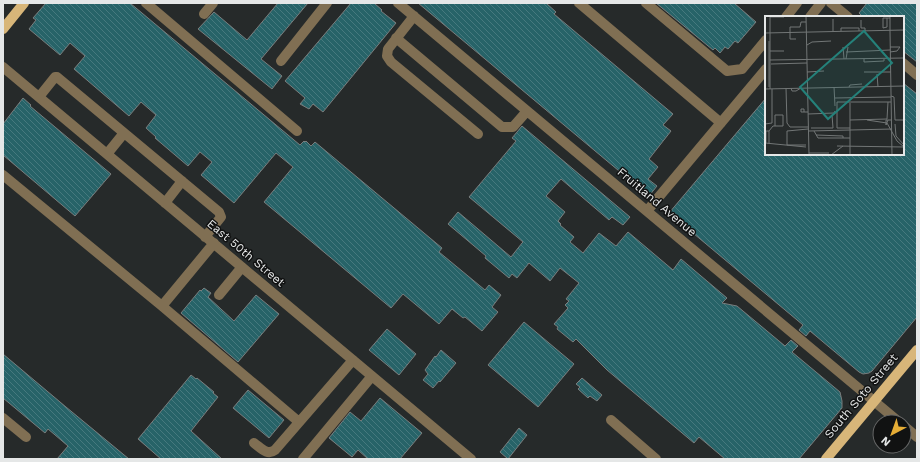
<svg xmlns="http://www.w3.org/2000/svg" width="920" height="462" font-family="'Work Sans',sans-serif">
<style>
.building{fill:url(#building-back-hatch);stroke:#797d7d}
.lines{fill:none;stroke-linecap:round;stroke-linejoin:round}
.minor{stroke:#806f53;stroke-width:10}
.major{stroke:#d8b679;stroke-width:10}
.labels{text-anchor:middle;dominant-baseline:central;stroke-width:3;stroke-linejoin:round;paint-order:stroke}
.street-label{font-size:12px;fill:#e5e7e7;stroke:#111212}
.inset-road{fill:none;stroke:#727676;stroke-width:1}
.view{fill:#24817a;fill-opacity:0.15;stroke:#24817a;stroke-width:2}
.inset-edge{fill:none;stroke:#e5e7e7;stroke-width:2}
</style>
<defs>
<pattern id="building-back-hatch" width="6" height="6" patternUnits="userSpaceOnUse"><rect width="6" height="6" fill="#276368"/><path d="M-1 5l2 2M0 0l6 6M5-1l2 2" fill="none" stroke="#46797e"/></pattern>
</defs>
<rect width="100%" height="100%" fill="#262a2a"/>
<!-- building -->
<path class="building" d="M46 3H130L300 145 304 141 305 142 306 141 311 146 315 142 442 248 439 252 485 290 489 285 501 295 492 307 498 312 482 331 465 317 463 318 452 309 439 324 403 294 391 308 264 202 293 167 276 153 234 203 201 175 212 162 200 152 188 166 155 138 156 137 146 128 156 115 141 102 129 116 74 69 85 56 70 43 60 55 29 29 36 20 33 18Z
M278 3H308L261 59 282 76 272 89 198 29 214 12 247 40Z
M351 3H374L382 10 381 11 396 23 323 112 313 104 309 109 300 104 305 98 285 81Z
M418 3H546L556 12 554 14 673 114 663 125 671 131 649 159 658 167 648 179 657 186 649 196Z
M656 3H734L756 22 738 43 735 41 728 49 725 47 720 53 715 48 713 50Z
M867 3H917V62L903 51V17H863L859 13Z
M903 83 917 94V317L872 371 869 373 863 374 859 372 810 331 806 336 799 330 803 325 669 213 766 98V154H903Z
M23 98 31 105 30 106 111 174 75 216 3 155V124Z
M522 126 630 217 623 225 612 217 609 220 561 179 546 196 565 212 558 221 561 224 560 225 574 237 570 242 583 253 599 233 616 246 628 232 673 270 681 259 727 298 722 303 737 306 785 346 791 340 798 346 792 352 840 392 842 401V408L799 459H725L699 437 694 443 607 370 576 339 573 342 557 329 558 327 554 324 568 308 565 305 569 301 566 299 579 283 560 268 550 281 529 263 517 278 512 274 509 278 485 258 486 256 448 224 458 212 511 257 522 243 523 242 469 197 516 141 512 138Z
M204 288 211 293 208 297 234 321 256 295 279 314 238 362 181 313 200 290 201 291Z
M524 322 574 364 538 407 488 365Z
M387 329 416 354 399 375 369 350Z
M441 350 456 363 440 382 439 381 433 388 423 380 428 374 425 370 435 356 436 357Z
M3 354 66 407 129 459H57L68 446 48 429 45 433 3 398Z
M191 375 196 379 197 378 214 392 213 393 218 397 191 431 222 459H161L138 439Z
M582 378 602 395 597 401 590 396 588 398 578 389 580 387 576 384Z
M248 390 284 420 269 438 233 408Z
M380 398 422 433 400 459H368L358 450 352 457 329 438 350 412 361 421Z
M519 428 527 435 508 459 500 452Z"/>
<g class="lines">
<!-- minor -->
<path class="minor" d="M146 3 297 131
M398 3 899 422
M579 3 721 123
M646 3 727 71 742 69 766 40
M831 3 848 17
M204 14 213 3
M414 16 388 49 387 56 391 62 478 134
M786 17 797 3
M810 17 821 3
M396 38 502 127H513L527 111
M281 61 327 3
M903 63 917 75
M3 67 471 459
M39 97 55 77H57L219 212 221 217 205 237
M107 154 124 133
M3 175 162 306 299 422
M165 203 182 181
M647 211 766 69
M219 295 242 267
M162 306 214 243
M3 418 26 437
M611 420 656 459
M904 426 917 437
M254 443C261 448 267 456 275 450L353 360
M303 459 372 376"/>
<!-- major -->
<path class="major" d="M3 29 24 3
M826 459 917 350"/>
</g>
<g class="labels">
<!-- street labels -->
<g class="street-label">
<text transform="translate(657 202) rotate(40)">Fruitland Avenue</text>
<text transform="translate(246 253) rotate(40)">East 50th Street</text>
<text transform="translate(861 396) rotate(-50)">South Soto Street</text>
</g>
</g>
<!-- overview -->
<g transform="translate(765 16)">
<rect width="139" height="139" fill="#262a2a"/>
<path class="inset-road" d="M41 0 44 139M125 0V15M5 1H19M122 2V11L118 12V2H125M96 4V12H100V15M76 15V12H94V15M125 15 127 139M68 16V3M0 17 139 14M31 23H25V11H35L36 6H41M42 29 47 26 66 25M78 31 79 43M125 31H135L132 35 125 36M5 35H19M81 36 125 34M81 43 83 31M99 43V46L119 45V43M5 44 139 42M6 48 42 47M42 56 59 55M99 56H126M112 58 113 71M4 71V25M69 71 70 90M84 71 85 69 97 68M21 72 22 107 25 111H43M26 72 27 75H31L36 72M0 73 139 70M5 73V0M126 80 129 81 130 104H139M70 82 126 81M85 87V139M39 96V93H36V96H43M43 98 69 97 70 95M67 99 68 112M85 104 122 103 123 86M102 104 122 107 132 125 139 131M123 104 121 109V104H127M0 108 7 107V73M130 108 131 120 139 129M46 112H68M72 112V86H126M72 112H85M44 115 127 113M49 115 53 122H85M51 119 78 120V122M0 127 41 131M1 127V115H4M4 128V115L8 110H18V99H10V110M41 129H22V115L43 113M72 130 139 131M44 137H64M66 139 78 130"/>
<path class="view" d="M99 15 127 47 63 103 35 71Z"/>
<rect width="139" height="139" class="inset-edge"/>
</g>
<!-- border -->
<rect width="920" height="462" fill="none" stroke="#e5e7e7" stroke-width="8"/>
<!-- north arrow -->
<g transform="translate(892 434) rotate(221)"><circle r="19" fill="#111212" stroke="#666767"/>
<path d="M0-3L7 15L0 10L-7 15Z" fill="#e6ad36"/>
<text y="-6" font-size="11" font-weight="bold" text-anchor="middle" fill="#e5e7e7">N</text>
</g>
</svg>
